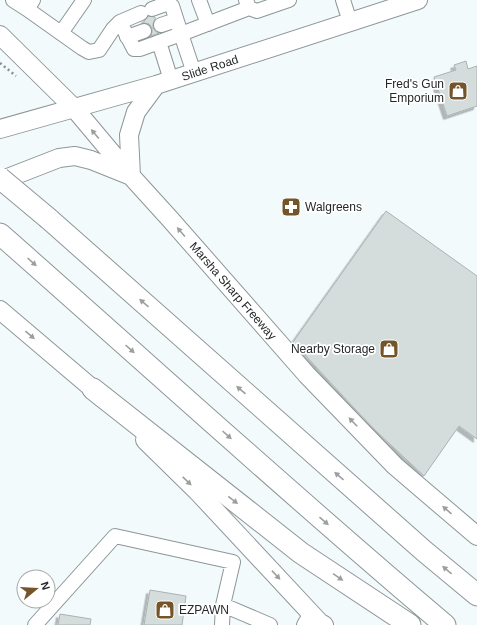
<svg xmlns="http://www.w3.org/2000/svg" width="477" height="625" font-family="Helvetica,sans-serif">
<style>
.building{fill:#d4dddc;stroke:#abb3b2;filter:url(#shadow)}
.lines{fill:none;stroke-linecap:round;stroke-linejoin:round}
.minor-casing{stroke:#8e9698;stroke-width:16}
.major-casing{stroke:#8e9698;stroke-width:20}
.highway-casing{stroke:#8e9698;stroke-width:23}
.path{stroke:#888d8f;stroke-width:2.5;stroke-dasharray:2 3;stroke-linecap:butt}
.minor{stroke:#fff;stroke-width:14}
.major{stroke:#fff;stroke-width:18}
.highway{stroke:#fff;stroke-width:21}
.highway-bridge-casing{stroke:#8e9698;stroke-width:23;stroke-linecap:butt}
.highway-bridge{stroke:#fff;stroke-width:21}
.oneway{fill:#9d9e9f}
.labels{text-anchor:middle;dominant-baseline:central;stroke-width:3.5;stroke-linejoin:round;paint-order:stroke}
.street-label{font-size:12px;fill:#252829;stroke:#fff}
.poi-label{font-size:12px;fill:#252829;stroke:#fff;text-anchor:end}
</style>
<defs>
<filter id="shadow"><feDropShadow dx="-3.5" dy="3.5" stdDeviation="0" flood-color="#0004"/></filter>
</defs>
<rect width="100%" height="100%" fill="#f2fafc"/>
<!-- building -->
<path class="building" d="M148 16 155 17V19L153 24V27L155 31 159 33 151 36 152 32V28L149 24 144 23V21Z
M466 61 468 69 477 66V106L447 116 434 77 456 70 454 65Z
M386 211 477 276V439L459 426 424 476 376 431 356 410 329 381 293 342Z
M150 590 186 596 182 625H144Z
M60 614 91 619 90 625H58Z"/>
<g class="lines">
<!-- minor casing -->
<g class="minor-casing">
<path id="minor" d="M13 0 27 9
M33 0 27 9 82 48 89 52 99 50 113 29 120 22 134 49H140L181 34 172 6 166 4 152 9
M199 0 208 24
M343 0 350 22
M249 8 257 11 289 0
M120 22 141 13
M161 25 176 20
M61 33 84 0
M127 37 144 31
M159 42 171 80
M194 73 181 34 249 8 246 0
M35 625 115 536 233 562 223 605 270 625
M222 625 223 605
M304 625 311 613"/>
</g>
<!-- major casing -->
<g class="major-casing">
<path id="major" d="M0 35 74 108 131 176 170 219 307 375 395 466 477 536
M0 129 156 85 418 0
M0 181 59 158 75 156 91 160 131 176 129 135 136 112 156 85
M0 310 93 389 102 398
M145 440 197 491 320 623 324 625"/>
</g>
<!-- highway casing -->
<g class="highway-casing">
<path id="highway" d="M49 219 424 551 477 595
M0 234C148 364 294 498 445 625
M93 389 301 553 410 625"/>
</g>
<!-- path -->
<path class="path" d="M0 63 16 76"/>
<!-- minor -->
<use href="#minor" class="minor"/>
<!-- major -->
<use href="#major" class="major"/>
<!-- highway -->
<use href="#highway" class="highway"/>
<!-- highway-bridge casing -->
<g class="highway-bridge-casing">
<path id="highway-bridge" d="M0 178 49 219"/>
</g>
<!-- highway-bridge -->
<use href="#highway-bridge" class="highway-bridge"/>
</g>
<!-- one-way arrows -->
<defs><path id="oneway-solid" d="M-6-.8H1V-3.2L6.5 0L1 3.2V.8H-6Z"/></defs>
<g class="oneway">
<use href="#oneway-solid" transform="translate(95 134) rotate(-130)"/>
<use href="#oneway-solid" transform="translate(181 232) rotate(-131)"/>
<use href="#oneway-solid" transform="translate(32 262) rotate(42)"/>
<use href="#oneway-solid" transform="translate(144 303) rotate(-139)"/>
<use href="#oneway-solid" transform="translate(30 335) rotate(40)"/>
<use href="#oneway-solid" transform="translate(130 349) rotate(42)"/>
<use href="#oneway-solid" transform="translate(241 390) rotate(-139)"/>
<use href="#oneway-solid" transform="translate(353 422) rotate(-134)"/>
<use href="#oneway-solid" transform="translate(227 435) rotate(42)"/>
<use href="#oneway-solid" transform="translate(339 476) rotate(-139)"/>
<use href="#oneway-solid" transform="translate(187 481) rotate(44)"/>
<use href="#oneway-solid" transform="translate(233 500) rotate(38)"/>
<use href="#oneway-solid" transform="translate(447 510) rotate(-139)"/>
<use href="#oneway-solid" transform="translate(324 521) rotate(41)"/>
<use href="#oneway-solid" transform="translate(447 570) rotate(-140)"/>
<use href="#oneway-solid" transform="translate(276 575) rotate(47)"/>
<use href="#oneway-solid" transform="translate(338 577) rotate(34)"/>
</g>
<!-- icons -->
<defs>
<g id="shop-square" transform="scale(1)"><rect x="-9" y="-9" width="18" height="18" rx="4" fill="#74552a" stroke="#fff"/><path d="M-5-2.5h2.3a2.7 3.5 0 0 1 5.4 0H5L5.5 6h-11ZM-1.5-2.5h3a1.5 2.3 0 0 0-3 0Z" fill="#fff"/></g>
<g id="pharmacy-square" transform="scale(1)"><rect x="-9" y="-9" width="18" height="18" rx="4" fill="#74552a" stroke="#fff"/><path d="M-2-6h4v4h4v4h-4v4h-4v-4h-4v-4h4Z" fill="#fff"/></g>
</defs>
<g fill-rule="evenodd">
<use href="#shop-square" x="458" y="91"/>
<use href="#pharmacy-square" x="291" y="207"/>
<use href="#shop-square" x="389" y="349"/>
<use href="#shop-square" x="165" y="610"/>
</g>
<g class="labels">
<!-- street labels -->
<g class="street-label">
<text transform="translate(210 68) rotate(-18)">Slide Road</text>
<text transform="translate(233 291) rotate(49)">Marsha Sharp Freeway</text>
</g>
<!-- poi labels -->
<g class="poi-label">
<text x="444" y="84">Fred's Gun<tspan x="444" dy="14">Emporium</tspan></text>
<text x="305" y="207" text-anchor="start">Walgreens</text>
<text x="375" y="349">Nearby Storage</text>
<text x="179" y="610" text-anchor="start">EZPAWN</text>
</g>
</g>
<!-- north arrow -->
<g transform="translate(36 589) rotate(72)"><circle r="19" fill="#ffffff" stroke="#a8a9a9"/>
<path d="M0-3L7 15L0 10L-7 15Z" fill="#74552a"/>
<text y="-6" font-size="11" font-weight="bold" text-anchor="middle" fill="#252829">N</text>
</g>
</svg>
